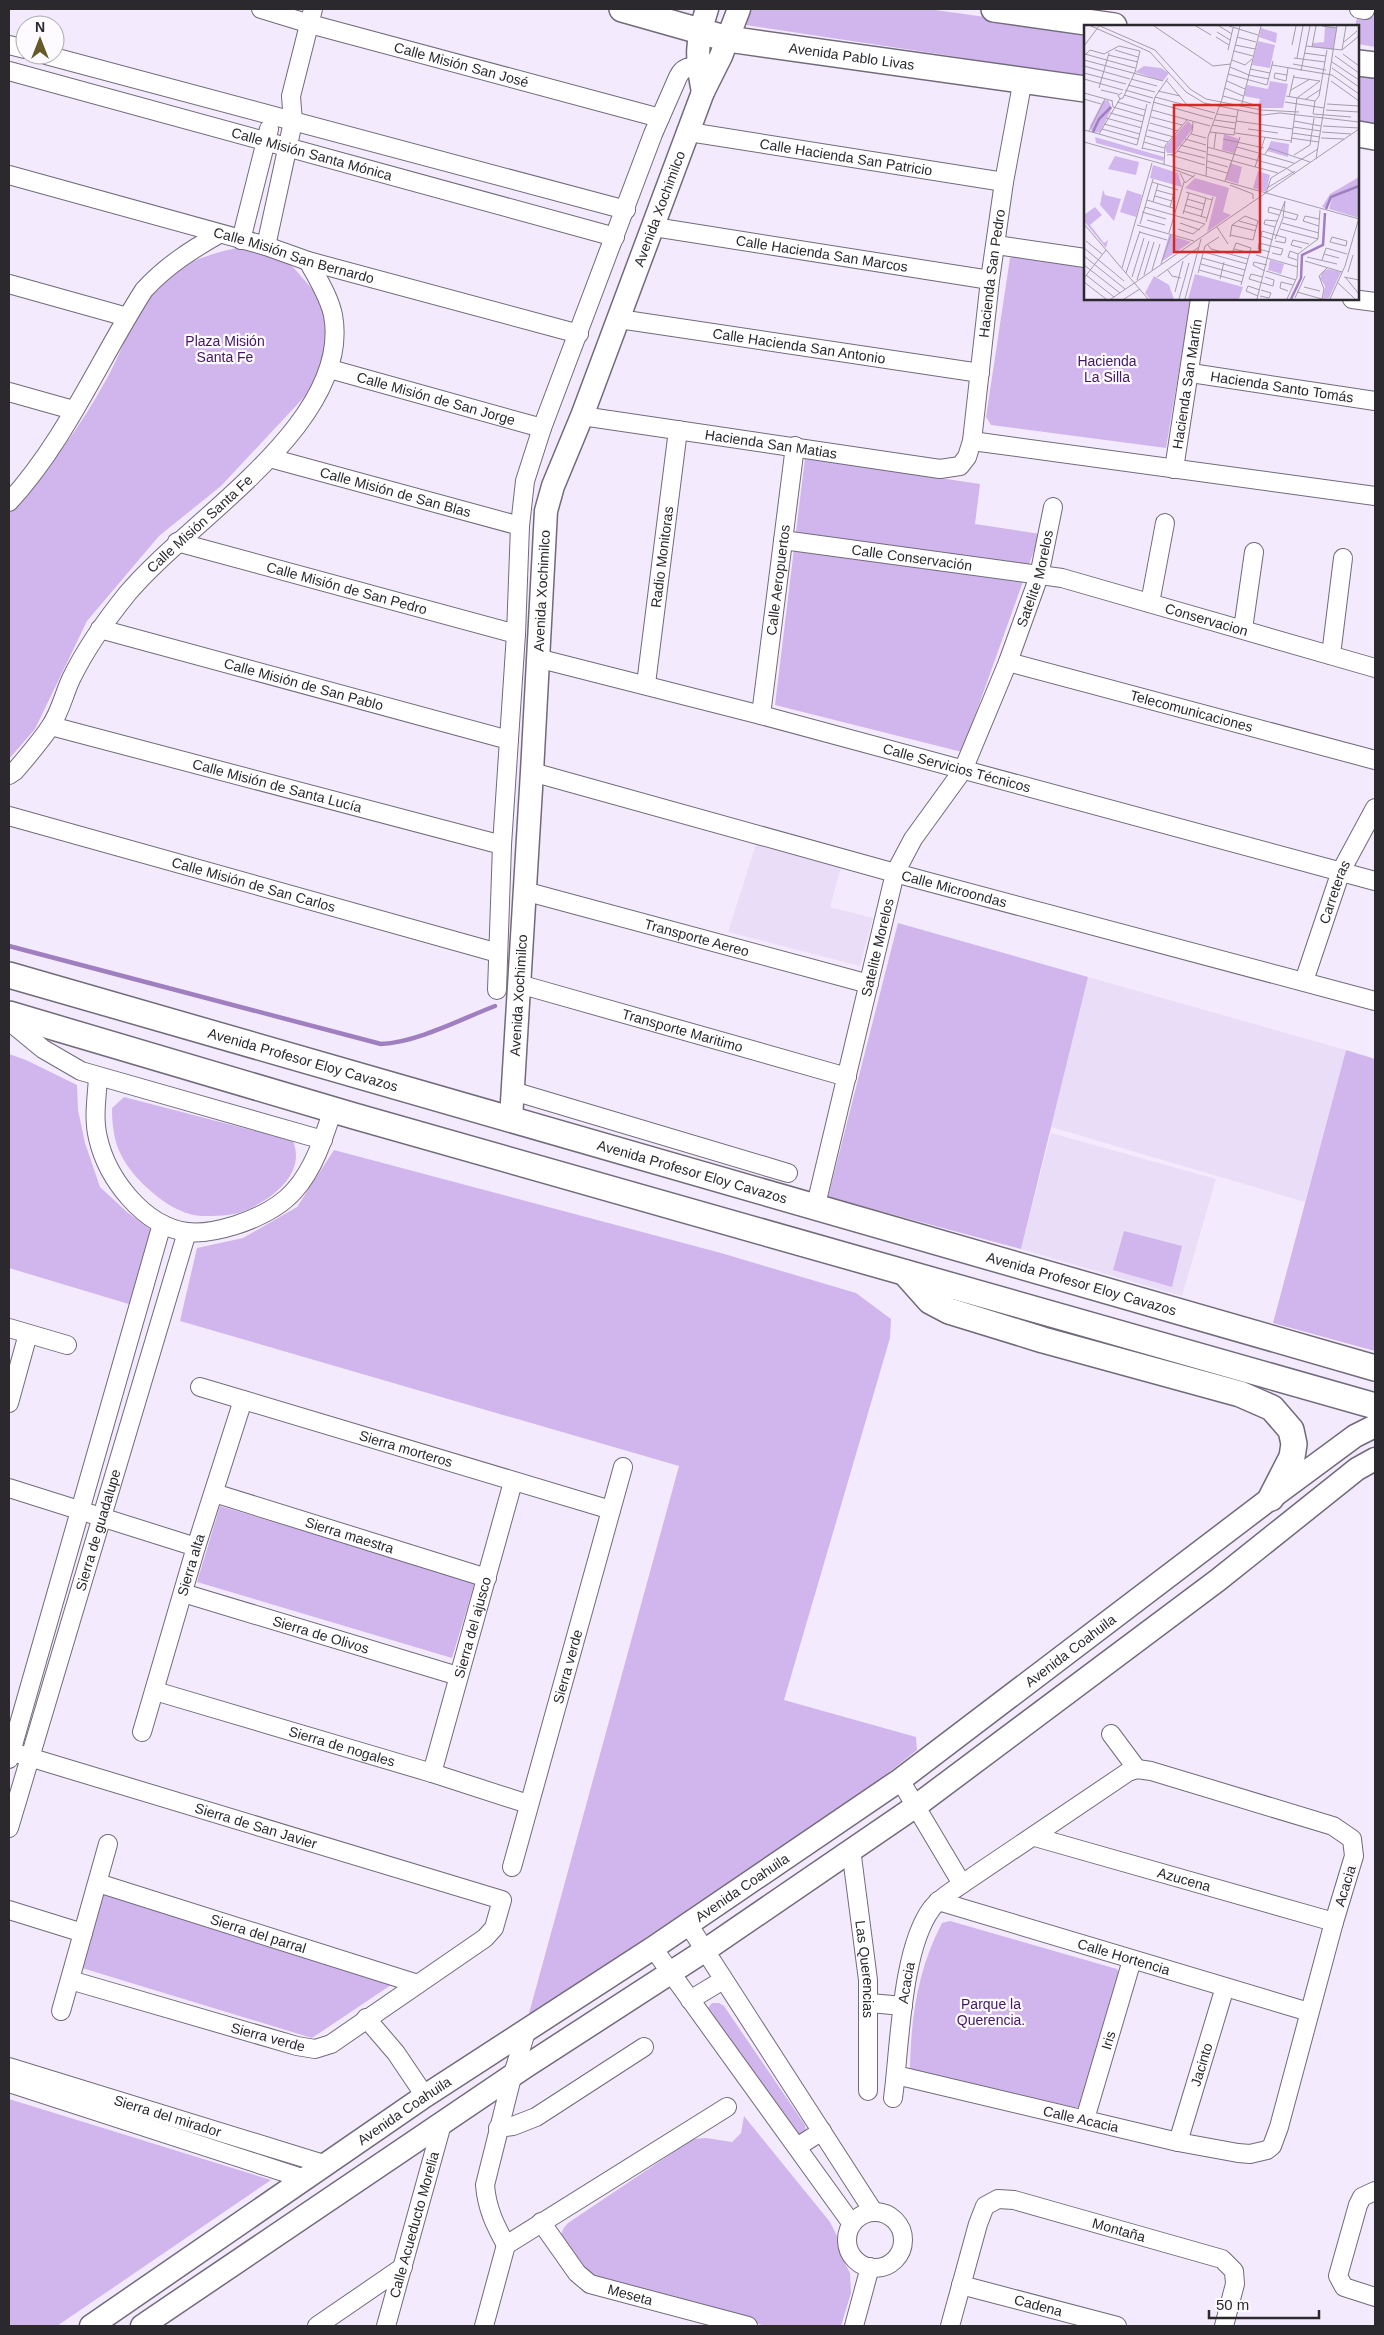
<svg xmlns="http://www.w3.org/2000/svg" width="1384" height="2335" font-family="Arial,sans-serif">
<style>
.built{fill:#e9ddf7}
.green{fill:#d1b6ee}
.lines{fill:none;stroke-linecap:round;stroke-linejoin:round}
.stream{stroke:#a07fc0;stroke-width:4.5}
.minor-casing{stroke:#726a7a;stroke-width:20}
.tertiary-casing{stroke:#726a7a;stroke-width:25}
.secondary-casing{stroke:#726a7a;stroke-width:28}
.minor{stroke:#fff;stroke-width:18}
.tertiary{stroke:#fff;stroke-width:22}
.secondary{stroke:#fff;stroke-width:25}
.labels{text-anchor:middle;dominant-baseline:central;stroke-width:4.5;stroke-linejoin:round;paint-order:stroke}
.street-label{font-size:14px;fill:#2b282e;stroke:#fdfbff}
.park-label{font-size:14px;fill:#431564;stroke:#fdfbff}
.inset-river{fill:none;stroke:#a07fc0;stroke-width:2.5}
.inset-road{fill:none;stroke:#a39daa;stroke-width:1}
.view{fill:#d62828;fill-opacity:0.15;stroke:#d62828;stroke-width:2.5}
.inset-edge{fill:none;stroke:#2b282e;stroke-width:2.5}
</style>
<rect width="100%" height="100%" fill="#f3ebfd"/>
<!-- built -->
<path class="built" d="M756 844 842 864 830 907 873 918 860 966 728 932Z
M1088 977 1346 1050 1305 1202 1051 1127Z
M1051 1133 1216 1179 1182 1296 1021 1249Z"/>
<!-- green -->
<path class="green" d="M745 9H928L1085 31V76L746 25 742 17Z
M1359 9H1375V47L1358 44V26H1355Z
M1358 72 1375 74V126L1358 124Z
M242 247 274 254 293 267 321 299 326 324V345L322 365 308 393 221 486 159 536 87 621 35 729 9 759V511C47 473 80 427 106 380 124 349 137 302 165 278 186 261 215 252 242 247Z
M1019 254 1085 265V299H1191L1166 448 991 425 986 417 1010 258Z
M805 458 980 484 975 524 1040 534 962 752 775 705Z
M898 923 1088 977 1021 1249 828 1197Z
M1346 1050 1375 1059V1351L1273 1323Z
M9 1054 26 1060 77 1085 78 1110 85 1143 100 1187 127 1212 151 1230 132 1305 9 1268Z
M124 1097 293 1141C307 1175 269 1202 241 1212 231 1216 214 1216 203 1216 179 1215 158 1199 141 1182 119 1159 112 1140 112 1108Z
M334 1150 721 1253 856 1293 891 1319 890 1338 784 1700 916 1737 917 1750 873 1785 528 2017 679 1466 180 1321 197 1248 243 1238 297 1207Z
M1124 1231 1182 1246 1172 1287 1113 1270Z
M220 1506 475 1582 452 1658 197 1582Z
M103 1891 394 1983 312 2038 82 1968Z
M950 1921 1117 1969 1120 1976 1081 2107H1074L912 2071 910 2067C911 2016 918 1969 942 1923Z
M712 2003H719L724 2006 805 2125 806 2131 800 2138 708 2015V2008Z
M9 2099 271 2180 57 2326H9Z
M744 2116 830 2222 840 2242V2254L850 2273 851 2293 841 2326H766L592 2278 580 2267 561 2236 563 2229 568 2223 693 2139 706 2138 732 2142 741 2133Z"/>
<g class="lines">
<!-- stream -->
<path class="stream" d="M9 946 381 1044C418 1042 461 1019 495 1006"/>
<!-- minor casing -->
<g class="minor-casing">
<g id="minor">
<path id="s1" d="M261 9 310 24 660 118"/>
<path d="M1359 9 1365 10"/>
<path d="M9 45 25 49"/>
<path d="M46 55 626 210"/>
<path id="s2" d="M9 71 615 237"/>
<path id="s3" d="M689 132 1004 182"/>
<path id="s4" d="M9 175 266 246 308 261 579 334"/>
<path id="s5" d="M654 227 990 280"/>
<path d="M241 240 269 129"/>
<path d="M996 245 1085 258"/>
<path d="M266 246 293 122 291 96 313 9"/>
<path d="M9 284 127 317"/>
<path d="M1352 299 1375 302"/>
<path id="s6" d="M619 319 980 373"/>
<path id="s7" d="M330 369 542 428"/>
<path id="s8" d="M1191 373 1375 401"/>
<path d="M9 392 73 410"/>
<path id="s9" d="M582 416 940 469 960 466 967 457 972 441 990 280 1004 182 1023 79"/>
<path d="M972 441 1375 496"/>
<path id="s10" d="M270 458 520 526"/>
<path id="s11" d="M1174 469 1200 299"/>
<path d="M9 502C66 440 99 360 144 290 166 266 191 250 219 234"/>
<path id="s12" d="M783 540 1062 578 1375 668"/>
<path id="s13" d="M177 542 516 634"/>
<path d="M1150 603 1165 523"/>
<path id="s14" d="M100 629 509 740"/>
<path d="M1243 629 1254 552"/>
<path d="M1331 655 1343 558"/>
<path id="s15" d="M537 658 761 715 1375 881"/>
<path id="s16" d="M1008 662 1375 760"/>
<path id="s17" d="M646 684 678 430"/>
<path id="s18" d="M761 715 795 446"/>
<path id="s19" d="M51 726 502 845"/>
<path id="s20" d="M532 772 895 873 1375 1001"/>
<path id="s21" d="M9 775 15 771C27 757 40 742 50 727 60 713 64 694 71 679 86 648 106 620 127 594 188 520 353 423 333 315 329 296 317 278 308 261"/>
<path id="s22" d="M9 816 498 953"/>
<path id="s23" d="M524 891 869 984"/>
<path id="s24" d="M1304 981 1341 871 1375 808"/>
<path id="s25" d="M519 984 847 1077"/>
<path d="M497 990 502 845 516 634 520 526 525 481 542 428 653 134 678 77C685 62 698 67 710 70"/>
<path d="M9 1021 43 1049 81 1071 323 1140"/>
<path d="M98 1077C97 1097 93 1118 98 1138 107 1178 143 1226 187 1232 203 1234 220 1230 236 1225 257 1218 279 1208 294 1191 314 1169 324 1137 333 1109"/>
<path d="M513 1091 788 1173"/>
<path id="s26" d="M815 1209 895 873 913 839 963 770 1008 662 1039 576 1053 507"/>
<path d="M9 1328 67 1345"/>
<path id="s27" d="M200 1387 611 1510"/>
<path d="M9 1403 28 1334"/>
<path d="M9 1488 196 1547"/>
<path id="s28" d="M214 1493 487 1578"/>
<path id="s29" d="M183 1593 458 1676"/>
<path id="s30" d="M155 1691 432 1773 528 1804"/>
<path id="s31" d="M142 1732 196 1547 243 1400"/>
<path d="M1111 1734 1137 1769"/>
<path id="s32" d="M9 1751 502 1900 494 1928 485 1938 331 2044 315 2049 297 2046 70 1980"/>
<path d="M9 1759 162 1224"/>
<path id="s33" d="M432 1773 513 1482"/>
<path d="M900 1780 962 1884"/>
<path id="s34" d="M9 1828 187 1232"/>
<path id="s35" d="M1035 1837 1334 1922"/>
<path id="s36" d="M851 1849 868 1980V2091"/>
<path id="s37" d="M512 1867 623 1467"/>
<path id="s38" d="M98 1883 418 1984"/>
<path id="s39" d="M938 1901 1309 2012"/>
<path d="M9 1910 83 1933"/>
<path d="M688 1924 873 2211"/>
<path d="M653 1948 852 2224"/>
<path d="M690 2000 723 1980"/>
<path d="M870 2003 903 2006"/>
<path d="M61 2011 108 1844"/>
<path d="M366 2018 396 2053 425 2096"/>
<path id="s40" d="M9 2067 327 2165"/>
<path d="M9 2083 305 2179"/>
<path id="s41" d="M893 2098C900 2047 901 1949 932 1908 940 1898 951 1892 962 1884L1128 1772 1137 1769 1151 1771 1333 1826 1352 1839 1354 1856 1334 1922 1279 2127 1272 2146 1267 2150 1250 2154 1238 2153 1178 2142 896 2075"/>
<path id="s42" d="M1085 2119 1132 1960"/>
<path d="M498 2128 513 2126 536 2117 644 2047"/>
<path id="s43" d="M1178 2142 1225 1987"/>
<path d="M797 2147 822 2131"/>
<path d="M1375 2191 1362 2197 1358 2205 1338 2276 1344 2287 1375 2297"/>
<circle cx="875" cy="2240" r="28"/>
<path id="s44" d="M541 2222 577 2273 590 2284 748 2326"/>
<path d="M506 2245C495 2225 487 2209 485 2185L512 2077 526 2032"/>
<path id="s45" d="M961 2285 1117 2326"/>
<path d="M317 2326 403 2267"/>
<path id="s46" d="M386 2326 442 2124"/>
<path d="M484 2326 506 2245 727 2107"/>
<path d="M854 2326 870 2267"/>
<path id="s47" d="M950 2326 978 2224 985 2206 998 2199 1014 2200 1222 2259 1234 2271 1235 2284 1224 2326"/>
</g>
</g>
<!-- tertiary casing -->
<g class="tertiary-casing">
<g id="tertiary">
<path d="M703 92C696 58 696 42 707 9"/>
<path id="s48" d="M511 1119 532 772 546 511 553 486 582 416 703 92 721 56 739 9"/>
<path id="s49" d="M91 2326 425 2096 653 1948 900 1780 1271 1498 1355 1436 1375 1426"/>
<path d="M142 2326 525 2067 704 1951 916 1806 1218 1580 1357 1469 1375 1459"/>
</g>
</g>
<!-- secondary casing -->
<g class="secondary-casing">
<g id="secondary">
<path id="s50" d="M622 9 728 39 1085 89"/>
<path d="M994 9 1114 26"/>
<path d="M1358 63 1375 65"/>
<path d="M1358 134 1375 137"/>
<path id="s51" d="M9 975 1375 1368"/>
<path d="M9 1014 354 1116 1375 1406"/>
<path d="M905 1273 930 1301 949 1311 1043 1340 1240 1394 1272 1408 1291 1430 1294 1444 1292 1457 1271 1498"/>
</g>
</g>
<!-- minor -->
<use href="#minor" class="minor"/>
<!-- tertiary -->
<use href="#tertiary" class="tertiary"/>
<!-- secondary -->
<use href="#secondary" class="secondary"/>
</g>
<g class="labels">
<!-- street labels -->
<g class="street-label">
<text stroke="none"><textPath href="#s50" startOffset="235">Avenida Pablo Livas</textPath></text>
<text stroke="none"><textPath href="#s1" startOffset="208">Calle Misión San José</textPath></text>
<text stroke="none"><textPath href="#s2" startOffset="314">Calle Misión Santa Mónica</textPath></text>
<text stroke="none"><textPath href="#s3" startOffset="159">Calle Hacienda San Patricio</textPath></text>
<text stroke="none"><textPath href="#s48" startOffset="932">Avenida Xochimilco</textPath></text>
<text stroke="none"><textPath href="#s5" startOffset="170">Calle Hacienda San Marcos</textPath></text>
<text stroke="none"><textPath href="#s4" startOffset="296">Calle Misión San Bernardo</textPath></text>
<text stroke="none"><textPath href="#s9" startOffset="579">Hacienda San Pedro</textPath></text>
<text stroke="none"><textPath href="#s6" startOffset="182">Calle Hacienda San Antonio</textPath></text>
<text stroke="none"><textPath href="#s11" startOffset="86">Hacienda San Martín</textPath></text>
<text stroke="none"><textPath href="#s8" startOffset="92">Hacienda Santo Tomás</textPath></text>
<text stroke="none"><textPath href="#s7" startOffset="110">Calle Misión de San Jorge</textPath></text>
<text stroke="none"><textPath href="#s9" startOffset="191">Hacienda San Matias</textPath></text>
<text stroke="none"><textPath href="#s10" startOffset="130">Calle Misión de San Blas</textPath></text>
<text stroke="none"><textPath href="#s21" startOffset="319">Calle Misión Santa Fe</textPath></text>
<text stroke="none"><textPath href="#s17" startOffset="128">Radio Monitoras</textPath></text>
<text stroke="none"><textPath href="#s12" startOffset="130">Calle Conservación</textPath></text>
<text stroke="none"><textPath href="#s26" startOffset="674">Satelite Morelos</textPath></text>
<text stroke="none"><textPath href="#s18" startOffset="136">Calle Aeropuertos</textPath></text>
<text stroke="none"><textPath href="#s13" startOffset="176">Calle Misión de San Pedro</textPath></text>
<text stroke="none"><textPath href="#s48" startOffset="529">Avenida Xochimilco</textPath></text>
<text stroke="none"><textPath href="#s12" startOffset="432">Conservacion</textPath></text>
<text stroke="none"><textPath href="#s14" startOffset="211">Calle Misión de San Pablo</textPath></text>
<text stroke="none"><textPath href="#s16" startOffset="190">Telecomunicaciones</textPath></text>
<text stroke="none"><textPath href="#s15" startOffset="434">Calle Servicios Técnicos</textPath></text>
<text stroke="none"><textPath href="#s19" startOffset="234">Calle Misión de Santa Lucía</textPath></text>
<text stroke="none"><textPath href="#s22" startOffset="254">Calle Misión de San Carlos</textPath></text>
<text stroke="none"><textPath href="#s20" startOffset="438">Calle Microondas</textPath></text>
<text stroke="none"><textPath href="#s24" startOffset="94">Carreteras</textPath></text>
<text stroke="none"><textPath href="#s23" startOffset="179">Transporte Aereo</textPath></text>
<text stroke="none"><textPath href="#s26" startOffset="269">Satelite Morelos</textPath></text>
<text stroke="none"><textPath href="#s48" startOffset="124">Avenida Xochimilco</textPath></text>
<text stroke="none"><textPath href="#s25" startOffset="170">Transporte Maritimo</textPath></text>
<text stroke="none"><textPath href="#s51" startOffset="306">Avenida Profesor Eloy Cavazos</textPath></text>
<text stroke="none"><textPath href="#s51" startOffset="711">Avenida Profesor Eloy Cavazos</textPath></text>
<text stroke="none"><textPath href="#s51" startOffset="1116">Avenida Profesor Eloy Cavazos</textPath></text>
<text stroke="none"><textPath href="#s27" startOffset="215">Sierra morteros</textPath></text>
<text stroke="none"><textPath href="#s34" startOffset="311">Sierra de guadalupe</textPath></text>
<text stroke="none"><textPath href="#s28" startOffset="142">Sierra maestra</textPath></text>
<text stroke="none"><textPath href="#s31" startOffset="174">Sierra alta</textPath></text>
<text stroke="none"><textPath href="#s33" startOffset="151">Sierra del ajusco</textPath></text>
<text stroke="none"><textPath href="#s29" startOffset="144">Sierra de Olivos</textPath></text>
<text stroke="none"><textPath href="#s49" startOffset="1190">Avenida Coahuila</textPath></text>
<text stroke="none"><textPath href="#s37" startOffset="208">Sierra verde</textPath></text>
<text stroke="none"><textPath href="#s30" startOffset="195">Sierra de nogales</textPath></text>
<text stroke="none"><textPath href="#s32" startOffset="258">Sierra de San Javier</textPath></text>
<text stroke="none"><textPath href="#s35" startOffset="155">Azucena</textPath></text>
<text transform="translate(1345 1886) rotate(-73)">Acacia</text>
<text stroke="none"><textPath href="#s49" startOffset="785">Avenida Coahuila</textPath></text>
<text stroke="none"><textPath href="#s38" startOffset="168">Sierra del parral</textPath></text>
<text stroke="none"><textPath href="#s39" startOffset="194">Calle Hortencia</textPath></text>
<text stroke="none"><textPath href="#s36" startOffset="121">Las Querencias</textPath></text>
<text stroke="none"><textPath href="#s41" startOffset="116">Acacia</textPath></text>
<text transform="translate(268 2037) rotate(15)">Sierra verde</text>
<text stroke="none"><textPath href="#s42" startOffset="82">Iris</textPath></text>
<text stroke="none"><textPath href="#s43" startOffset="81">Jacinto</textPath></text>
<text stroke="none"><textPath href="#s49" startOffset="380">Avenida Coahuila</textPath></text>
<text stroke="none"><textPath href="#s40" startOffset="166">Sierra del mirador</textPath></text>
<text transform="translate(1081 2119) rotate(13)">Calle Acacia</text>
<text stroke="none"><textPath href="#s46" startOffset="105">Calle Acueducto Morelia</textPath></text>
<text stroke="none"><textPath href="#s47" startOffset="265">Montaña</textPath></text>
<text stroke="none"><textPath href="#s44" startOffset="121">Meseta</textPath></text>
<text stroke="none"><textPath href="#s45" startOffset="80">Cadena</textPath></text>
</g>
<!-- park labels -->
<g class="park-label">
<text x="225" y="341">Plaza Misión<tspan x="225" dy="16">Santa Fe</tspan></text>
<text x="1107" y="361">Hacienda<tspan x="1107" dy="16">La Silla</tspan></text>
<text x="991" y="2004">Parque la<tspan x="991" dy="16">Querencia.</tspan></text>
</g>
</g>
<!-- overview -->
<g transform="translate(1084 25)">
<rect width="275" height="275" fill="#f3ebfd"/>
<path d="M241 1 253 3 249 25 228 22 229 18 240 17ZM177 3 193 8 192 18 175 12ZM174 16 191 20 186 43 168 40ZM60 41 77 43 85 48 79 56 51 47ZM186 56 204 59 199 83H174L176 74 160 71 163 60 184 64ZM24 75 28 83 16 107 8 108 6 101 19 76ZM104 96 110 102 90 128H83L81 122ZM140 109 155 114 150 128 138 125ZM11 112 80 132 79 136 12 118ZM187 116 205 119 204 132 183 126ZM31 131 55 137 52 150 24 144ZM146 138 158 142 154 159 142 155ZM69 140 94 148 98 162 66 153ZM174 146 186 150 182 167 169 163ZM275 152V160L247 172 241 183 238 182 246 169ZM111 153 145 163 139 187 147 190 123 207 132 172 101 163ZM275 162V193L245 184 248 173ZM19 165 21 170 37 174 30 196 16 180ZM43 165 58 170 52 192 36 187ZM11 182 18 190 6 200 20 218 24 215 22 223 0 196V190ZM85 210 107 217 77 237ZM186 235 200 239 197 249 184 245ZM244 244 257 247 245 273 239 274 241 261 236 253 238 247ZM111 249 159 262 155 274H104ZM70 251 85 260 90 274H66L61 268Z" fill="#d1b6ee"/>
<path class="inset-river" d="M9 107 15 94 27 82M242 184 247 172 275 161M207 274 217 253 218 230 239 220 241 188"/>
<path class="inset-road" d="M7 1 66 27 102 67 120 78 179 90 196 88 275 97M16 1 71 25 106 64 122 74 177 85 215 87M70 1 129 41 147 39M112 1 127 10M135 1 148 9M145 1 174 10M238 1 253 3M133 7 146 15M132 12 145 20M153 12 172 17M260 17 273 6M151 20 171 24M208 20 212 1M0 21 15 1M222 21 258 25 275 11M228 22 232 1M31 25 54 32M144 25 149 3M258 25 262 1M150 26 169 31M220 28 242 31M1 29 51 43M20 29 35 21 56 26 51 47 39 73 36 74 34 70 38 68M259 29 275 41M1 30 6 25 20 29M24 30 54 37M251 31 275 48M210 33 241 37M213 33 219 1M0 35 79 56M148 35 161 40 168 34M248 37 275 55M209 39 242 45M188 40 248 50 275 69M0 41 46 54M146 42 165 50M248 43 275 62M166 44 186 48M217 46 226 1M0 48 42 59M144 49 183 60 189 36M164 50 185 54M203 50 191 48 190 53 202 56 204 43M209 52 236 56M0 54 39 65M47 54 73 61M82 55 103 80M143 56 161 64M247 56 275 76M44 60 71 67M15 63 25 28M141 63 159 71M17 65 34 69M41 65 69 73M207 65 226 54M74 66 96 71M0 68 29 76M40 70 67 78M139 71 175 81M202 71 231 76M71 72 131 88M205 72 210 50M0 74 17 79M222 74 237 64M28 76 29 82 60 91M33 77 61 85M69 77 129 94M201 77 240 83M243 79 275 81M157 82 177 1M68 85 126 101M242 85 275 87M26 88 59 97M133 89 153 92M229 89 231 76 235 71 243 25M229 89 267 92M67 92 98 100M22 93 58 103M131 95 152 98M152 96 209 104M210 96 237 101M66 98 94 106M20 99 56 109M128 100 151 104M239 101 275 103M209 102 237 106M18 104 54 114M164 104 194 108M0 105 15 109 36 74M64 105 90 112M5 106 21 74M126 107 150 110 154 85M238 107 267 109M151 108 207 116M208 108 236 112M15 109 53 120 63 79M107 109 122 113M62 111 84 117M207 113 235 117M237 113 260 114M101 114 122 120M139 114 180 123M0 117 275 194M60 117 80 123M207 118 213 73 236 56M96 120 122 127M123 122 202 143 211 149M153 122 210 138M58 123 81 128M130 123 132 107M58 124 71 72 84 53M93 126 121 133M123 129 194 148M181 129 185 123 226 137M83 130 91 129 108 107 109 97M87 130 121 140M210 130 226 120 230 93M232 134 253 1M123 136 144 142M80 140 81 121 103 95M122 142 143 148M171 142 181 112M89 144 110 152M96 148 101 158 111 150M122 151 124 112 138 74 156 1M141 156 156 112M68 157 94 165M146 160 169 169V174M183 163 211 146M72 165 90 170M102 167 128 175M182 168 187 153 234 124M71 171 88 176M103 174 120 179M63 175 89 183M69 177 74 159M101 180 118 185M61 182 121 199 109 209 94 204M86 182 91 164M99 186 123 193M58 187 82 194M99 189 105 168M195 190 184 187 185 182 214 190 212 195 200 192M117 192 122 173M235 194 221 191 219 196 235 201M63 195 81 200M155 196 173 201M122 197 129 172M96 198 116 205M198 198 235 208M0 199 64 274M56 199 69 154M53 200 110 216M148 200 172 206M133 202 144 219M191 202 180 199 181 195 193 196M196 204 234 214M55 207 83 215M85 208 100 157M146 210 169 215 174 196 161 191M146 212 148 200 161 191M248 212 263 216 262 221 246 217ZM191 214 199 193 201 176M189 215 177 211 178 206 202 213 201 218 191 216M2 216 18 229M124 220 127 224 164 234M0 223 40 256M218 223 207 220 209 215 225 219M150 224 166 228M120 227 163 239M186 227 174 224 175 218 199 224 197 230 188 228M148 229 152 218 167 223 157 260M240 229 255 233M172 230 214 242M0 231 41 264M223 232 253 239M118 233 161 245M213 235 204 232 206 226 214 229M238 235 242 223 263 229M221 236 258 247M77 239 87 210M117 239 160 251M0 240 36 268M38 243 68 138M83 244 88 251 97 253M68 245 76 219M115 245 158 257M181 246 169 240 170 237 183 240M182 246 212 255M264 247 269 230M42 248 56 206M114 248 121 221 135 212M2 250 30 272M60 250 70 217M48 252 60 213M73 252 115 222M179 252 167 249 165 254 189 261 190 255 181 252M260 252 275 255M0 253 22 225M262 253 275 269M136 254 140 237M53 255 65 216M0 257 22 274M253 257 271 274M220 262 236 266M204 266 196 263 197 257 209 260M91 267 99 236M213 267 238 274M174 271 162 266 164 261 176 265M176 271 185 273 187 268 177 265M211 273 221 251M27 274 275 104M40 274 56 264M95 274 105 238M101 274 117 214M173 274 191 202 201 176M203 274 213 252 214 229 234 214 236 185M238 274 240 264 235 251 243 243M246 274 261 241 274 196"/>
<path class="view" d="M90 80H176V227H90Z"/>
<rect width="275" height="275" class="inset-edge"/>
</g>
<!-- border -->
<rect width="1384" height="2335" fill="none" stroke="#2b282e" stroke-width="20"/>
<!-- north arrow -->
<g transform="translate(40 40)"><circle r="24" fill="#fdfbff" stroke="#a9a7ab"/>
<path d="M0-4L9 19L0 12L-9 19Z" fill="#655a26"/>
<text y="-8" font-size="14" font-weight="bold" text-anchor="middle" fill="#2b282e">N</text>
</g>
<!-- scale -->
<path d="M1209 2310v8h110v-8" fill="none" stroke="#2b282e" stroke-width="2.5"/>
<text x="1216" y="2310" font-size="15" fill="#2b282e" stroke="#fdfbff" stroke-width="4" paint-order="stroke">50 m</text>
</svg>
